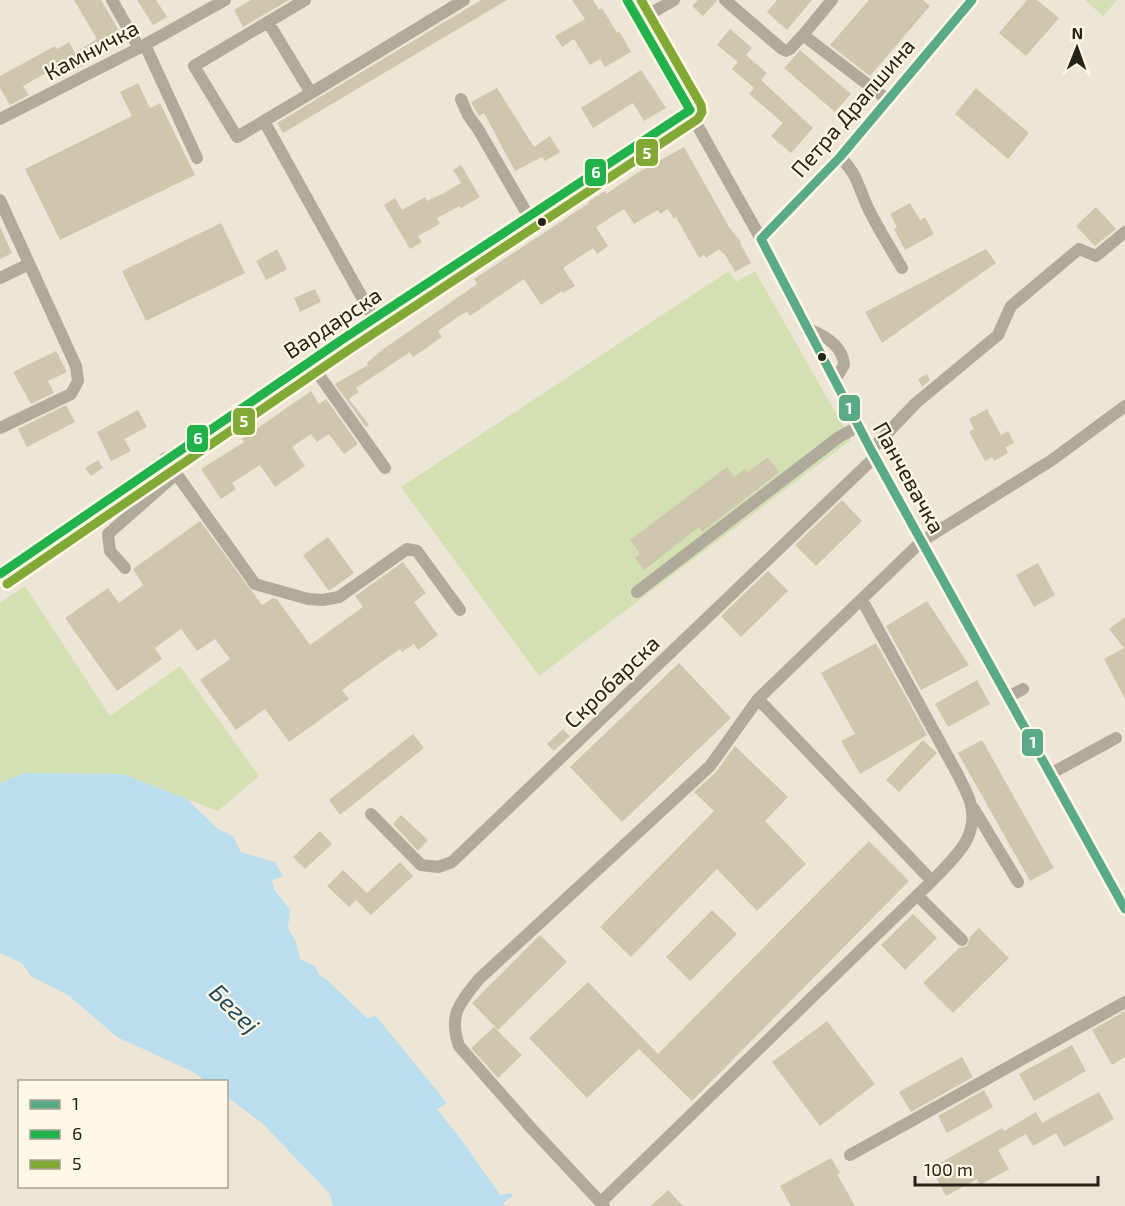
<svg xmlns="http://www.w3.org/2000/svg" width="1125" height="1206" font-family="'Exo 2',sans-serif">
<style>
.green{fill:#d2e0b2}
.water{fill:#badeed}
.building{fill:#cfc6ae}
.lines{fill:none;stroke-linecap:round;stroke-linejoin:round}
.minor{stroke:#b0aa9c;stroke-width:12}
.bus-1-casing{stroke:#fff8e7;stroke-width:14}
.bus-2-casing{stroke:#fff8e7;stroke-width:14}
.bus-3-casing{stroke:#fff8e7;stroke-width:14}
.bus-1{stroke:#5aaa88;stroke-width:9}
.bus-2{stroke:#22b24c;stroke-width:9}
.bus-3{stroke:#82a935;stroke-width:9}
.bus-dot{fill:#272319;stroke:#fff8e7;stroke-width:2}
.labels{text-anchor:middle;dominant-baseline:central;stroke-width:4.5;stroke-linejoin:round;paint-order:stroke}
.street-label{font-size:22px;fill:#272319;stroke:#fff8e7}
.water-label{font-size:24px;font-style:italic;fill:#214c5f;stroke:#fff8e7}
.line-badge{stroke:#fff8e7;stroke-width:2}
.badge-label{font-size:16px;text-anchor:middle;font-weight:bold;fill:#fff}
</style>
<rect width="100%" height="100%" fill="#ede6d7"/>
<!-- green -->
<path class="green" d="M1085 0H1117L1103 16Z
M729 271 736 282 755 271 851 440 539 676 401 487Z
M25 586 110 716 180 666 259 776 218 811 123 774 24 773 0 783V603Z"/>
<!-- water -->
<path class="water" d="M24 773 123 774 187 799 218 829 233 836 241 852 275 862 283 876 272 880 274 889 290 910 288 928 296 942 300 959 315 966 319 975 327 980 367 1018 376 1016 447 1103 437 1109 466 1146 500 1195 511 1193 513 1196 503 1203 506 1206H333L330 1194 262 1123 227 1097 226 1082 206 1081 191 1071 117 1037 68 995 31 976 22 963 0 953V783Z"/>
<!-- building -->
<path class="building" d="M74 0H101L124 39 90 58 92 60 75 70 70 62 52 72 51 70 23 86 29 95 10 105 0 88V76L55 46 57 49 69 42 75 53 97 39Z
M137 0H156L167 17 153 25Z
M251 0H289L243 27 234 10Z
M481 0H507L283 133 277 123Z
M572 0H593L599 10 602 8 617 33 619 31 631 52 605 67 600 59 590 65 574 39 562 47 555 36 585 19Z
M698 0H717V1L703 16 692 6Z
M777 0H812L787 30 767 12Z
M869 0H923L930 6 870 76 830 45Z
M1027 0H1037L1059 18 1026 56 999 33Z
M730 29 752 48 746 55 767 73 761 80 813 128 791 153 771 136 783 123 749 94 754 88 732 69 738 62 717 45Z
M800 50 851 94 835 112 784 68Z
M641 70 666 108 644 121 633 103 593 128 581 108Z
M138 83 150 108 160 103 195 175 60 240 25 169 132 116 120 92Z
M497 88 534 147 550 136 560 152 545 161 542 157 515 171 484 113 479 116 471 102Z
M976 88 1029 133 1008 159 955 114Z
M684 147 729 227 741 242 740 243 751 263 735 272 724 253 723 254 719 249 706 258 704 255 699 258 676 217 674 219 668 209 660 214 658 210 634 224 624 209 596 227 608 246 597 254 593 248 563 268 575 286 563 293 562 291 541 305 524 279 470 316 467 312 459 316 438 331 442 337 413 357 410 352 356 388 359 392 349 399 369 425 366 427 335 384 368 365 367 363 382 350 477 284 474 279 589 203 588 202 605 191 606 194 637 173Z
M461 165 480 197 461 208 460 206 437 218 440 224 418 236 422 242 410 249 384 205 395 198 402 210 425 197 427 201 444 193 461 183 453 170Z
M910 203 920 220 925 217 934 234 905 250 894 229 897 227 890 214Z
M1096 207 1116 229 1095 246 1076 226Z
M221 223 245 273 146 321 122 271Z
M0 227 12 253 0 259Z
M277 249 287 269 266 280 256 261Z
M986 249 996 263 882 343 865 312Z
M315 289 321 302 300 312 294 298Z
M56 351 67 372 48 381 54 393 31 404 13 372Z
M927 374 930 380 922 387 918 379Z
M311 391 319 404 326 399 358 444 344 454 329 434 317 442 311 434 292 447 305 466 275 487 260 465 232 483 236 489 221 499 201 469 244 442 242 439Z
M66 405 75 422 27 447 18 429Z
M987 409 1001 435 1008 431 1014 443 1006 447 1008 453 994 461 992 457 985 461 969 432 974 429 969 419Z
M138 410 147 427 124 439 131 451 111 461 97 432Z
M768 457 779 472 702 532 699 527 644 570 635 558 640 554 630 540 727 467 734 477 745 469 747 472Z
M98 460 103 468 91 476 85 468Z
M842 500 862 521 816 566 795 545Z
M200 521 262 605 273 598 277 599 310 645 363 607 355 596 403 562 426 593 414 602 438 635 418 650 414 644 402 652 400 649 342 690 349 699 289 742 265 709 236 730 200 680 230 659 215 639 197 651 181 629 155 648 162 659 117 691 65 618 108 588 119 603 143 585 133 569Z
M328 537 354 573 329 591 303 555Z
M1038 563 1055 595 1034 607 1016 575Z
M768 571 788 591 741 637 721 616Z
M927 601 969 665 921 690 886 626Z
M1125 617V699L1104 659 1124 648 1109 629Z
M876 643 927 735 860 774 841 741 855 734 821 673Z
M679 663 731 718 622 822 570 767Z
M977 680 990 704 948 727 935 704Z
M563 729 570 736 554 751 547 744Z
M413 734 424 748 340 815 329 800Z
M923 740 937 753 899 792 886 780Z
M982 740 1054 868 1030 881 958 753Z
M735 746 788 797 765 821 806 864 757 911 717 869 631 957 600 927 714 811 694 792 716 772Z
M401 815 428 840 418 851 393 824Z
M320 831 332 844 305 869 293 857Z
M869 841 909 881 692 1101 639 1049 587 1098 529 1038 588 982 658 1054Z
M400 862 413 876 371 915 356 900 349 907 327 886 343 870 367 893Z
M712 910 737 934 690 981 666 957Z
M913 914 937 938 905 970 881 945Z
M979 928 1009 958 953 1013 923 983 959 948 967 946 970 937Z
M540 935 567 962 498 1030 472 1003Z
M1125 1011V1057L1112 1065 1092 1030Z
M827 1021 875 1084 820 1126 772 1062Z
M494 1027 522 1055 498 1078 471 1048Z
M1072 1045 1086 1071 1034 1101 1019 1074Z
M962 1057 973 1077 911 1112 899 1092Z
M984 1090 993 1107 947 1133 938 1116Z
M1099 1092 1114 1119 1064 1147 1056 1133 1033 1146 1026 1134 998 1150 1009 1169 980 1185 977 1179 946 1196 931 1168 1002 1128 1004 1131 1036 1112 1042 1123Z
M831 1158 840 1173 837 1174 855 1206H791L780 1186Z
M668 1190 683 1206H651Z"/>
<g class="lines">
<!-- minor -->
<path class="minor" d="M112 0 139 48
M627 0 761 239 871 450 1125 909
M725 0 782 49 786 51 790 49 803 35
M832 0 803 35 888 100
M636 16 653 12 674 0
M268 22 305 0
M145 45 197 158
M311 93 464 0
M461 99 468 115 478 129 529 217
M0 119 139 48 225 0
M264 121 311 93 268 22 194 66 237 137 264 121 374 319
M840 157C859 176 858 188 869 210 879 230 891 249 902 268
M0 200 76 366 78 381 71 394 0 428
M761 239 840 157 972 0
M0 278 29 264
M808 329C824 335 843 345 844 365L835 380
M309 361 385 468
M871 450 916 403 998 335 1011 306 1079 249 1096 256 1125 232
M165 458 255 584 308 599 323 600 339 597 407 549 417 551 460 610
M125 568 110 551 108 534 176 474
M0 574C227 415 458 262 690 110
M637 592 839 437 859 426
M1008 697 1023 689
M758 699 932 881
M1050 774 1116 738
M974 809 1018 882
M371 814 421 865 438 867 452 862 875 457
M917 895 962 940
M850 1155 1125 1002
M601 1202 932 881C953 859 979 838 971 805 969 795 962 784 958 775L862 600
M604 1206 532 1129 459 1046C448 1014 460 1003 479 979L710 766 758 699 922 541 1052 460 1125 406"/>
<!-- bus-1 casing -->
<g class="bus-1-casing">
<path id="bus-1" d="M761 239 871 450 1125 909
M761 239 840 157 972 0"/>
</g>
<!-- bus-2 casing -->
<g class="bus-2-casing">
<path id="bus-2" d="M0 574 343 339 690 110 627 0"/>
</g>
<!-- bus-3 casing -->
<g class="bus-3-casing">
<path id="bus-3" d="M7 584 350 349 698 119 702 112 701 105 641 0"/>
</g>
<!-- bus-1 -->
<use href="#bus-1" class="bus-1"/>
<!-- bus-2 -->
<use href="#bus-2" class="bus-2"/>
<!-- bus-3 -->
<use href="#bus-3" class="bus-3"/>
</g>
<!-- markers -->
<g class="bus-dot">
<circle cx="542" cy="222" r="5"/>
<circle cx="822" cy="357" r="5"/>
</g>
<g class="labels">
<!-- street labels -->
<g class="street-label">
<text transform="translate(91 49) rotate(-28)">Камничка</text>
<text transform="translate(852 107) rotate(-49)">Петра Драпшина</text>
<text transform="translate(332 322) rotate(-33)">Вардарска</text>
<text transform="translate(910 477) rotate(61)">Панчевачка</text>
<text transform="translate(611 681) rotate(-44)">Скробарска</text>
</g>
<!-- water labels -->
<g class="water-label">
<text transform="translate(235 1008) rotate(45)">Бегеј</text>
</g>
</g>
<g class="line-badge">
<rect x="635" y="138" width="24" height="29" rx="6" fill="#82a935"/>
<rect x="584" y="158" width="23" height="29" rx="6" fill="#22b24c"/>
<rect x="838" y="394" width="23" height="28" rx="6" fill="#5aaa88"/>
<rect x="232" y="407" width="24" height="29" rx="6" fill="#82a935"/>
<rect x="186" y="424" width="23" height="29" rx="6" fill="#22b24c"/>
<rect x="1021" y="728" width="23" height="29" rx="6" fill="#5aaa88"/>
</g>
<g class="badge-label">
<text x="647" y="159">5</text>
<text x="596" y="178">6</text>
<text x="849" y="414">1</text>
<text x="244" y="427">5</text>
<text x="198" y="444">6</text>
<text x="1033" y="748">1</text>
</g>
<!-- legend -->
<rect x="18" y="1080" width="210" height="108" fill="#fff8e7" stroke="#a9a395" stroke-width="1.5"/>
<rect x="30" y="1100" width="30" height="9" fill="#5aaa88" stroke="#a9a395" stroke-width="1.5"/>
<text x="72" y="1110" font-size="18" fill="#272319">1</text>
<rect x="30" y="1130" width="30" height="9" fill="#22b24c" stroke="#a9a395" stroke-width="1.5"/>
<text x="72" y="1140" font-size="18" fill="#272319">6</text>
<rect x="30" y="1160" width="30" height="9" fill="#82a935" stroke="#a9a395" stroke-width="1.5"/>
<text x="72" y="1170" font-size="18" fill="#272319">5</text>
<!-- north arrow -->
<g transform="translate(1077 48) rotate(1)" stroke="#fff8e7" stroke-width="4.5" paint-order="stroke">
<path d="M0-4.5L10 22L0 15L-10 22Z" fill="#272319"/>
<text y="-9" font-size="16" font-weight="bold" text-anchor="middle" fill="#272319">N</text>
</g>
<!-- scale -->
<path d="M915 1176v9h183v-9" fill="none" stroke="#272319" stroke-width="3"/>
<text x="924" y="1176" font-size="18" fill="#272319" stroke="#fff8e7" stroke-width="4.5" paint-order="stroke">100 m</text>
</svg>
